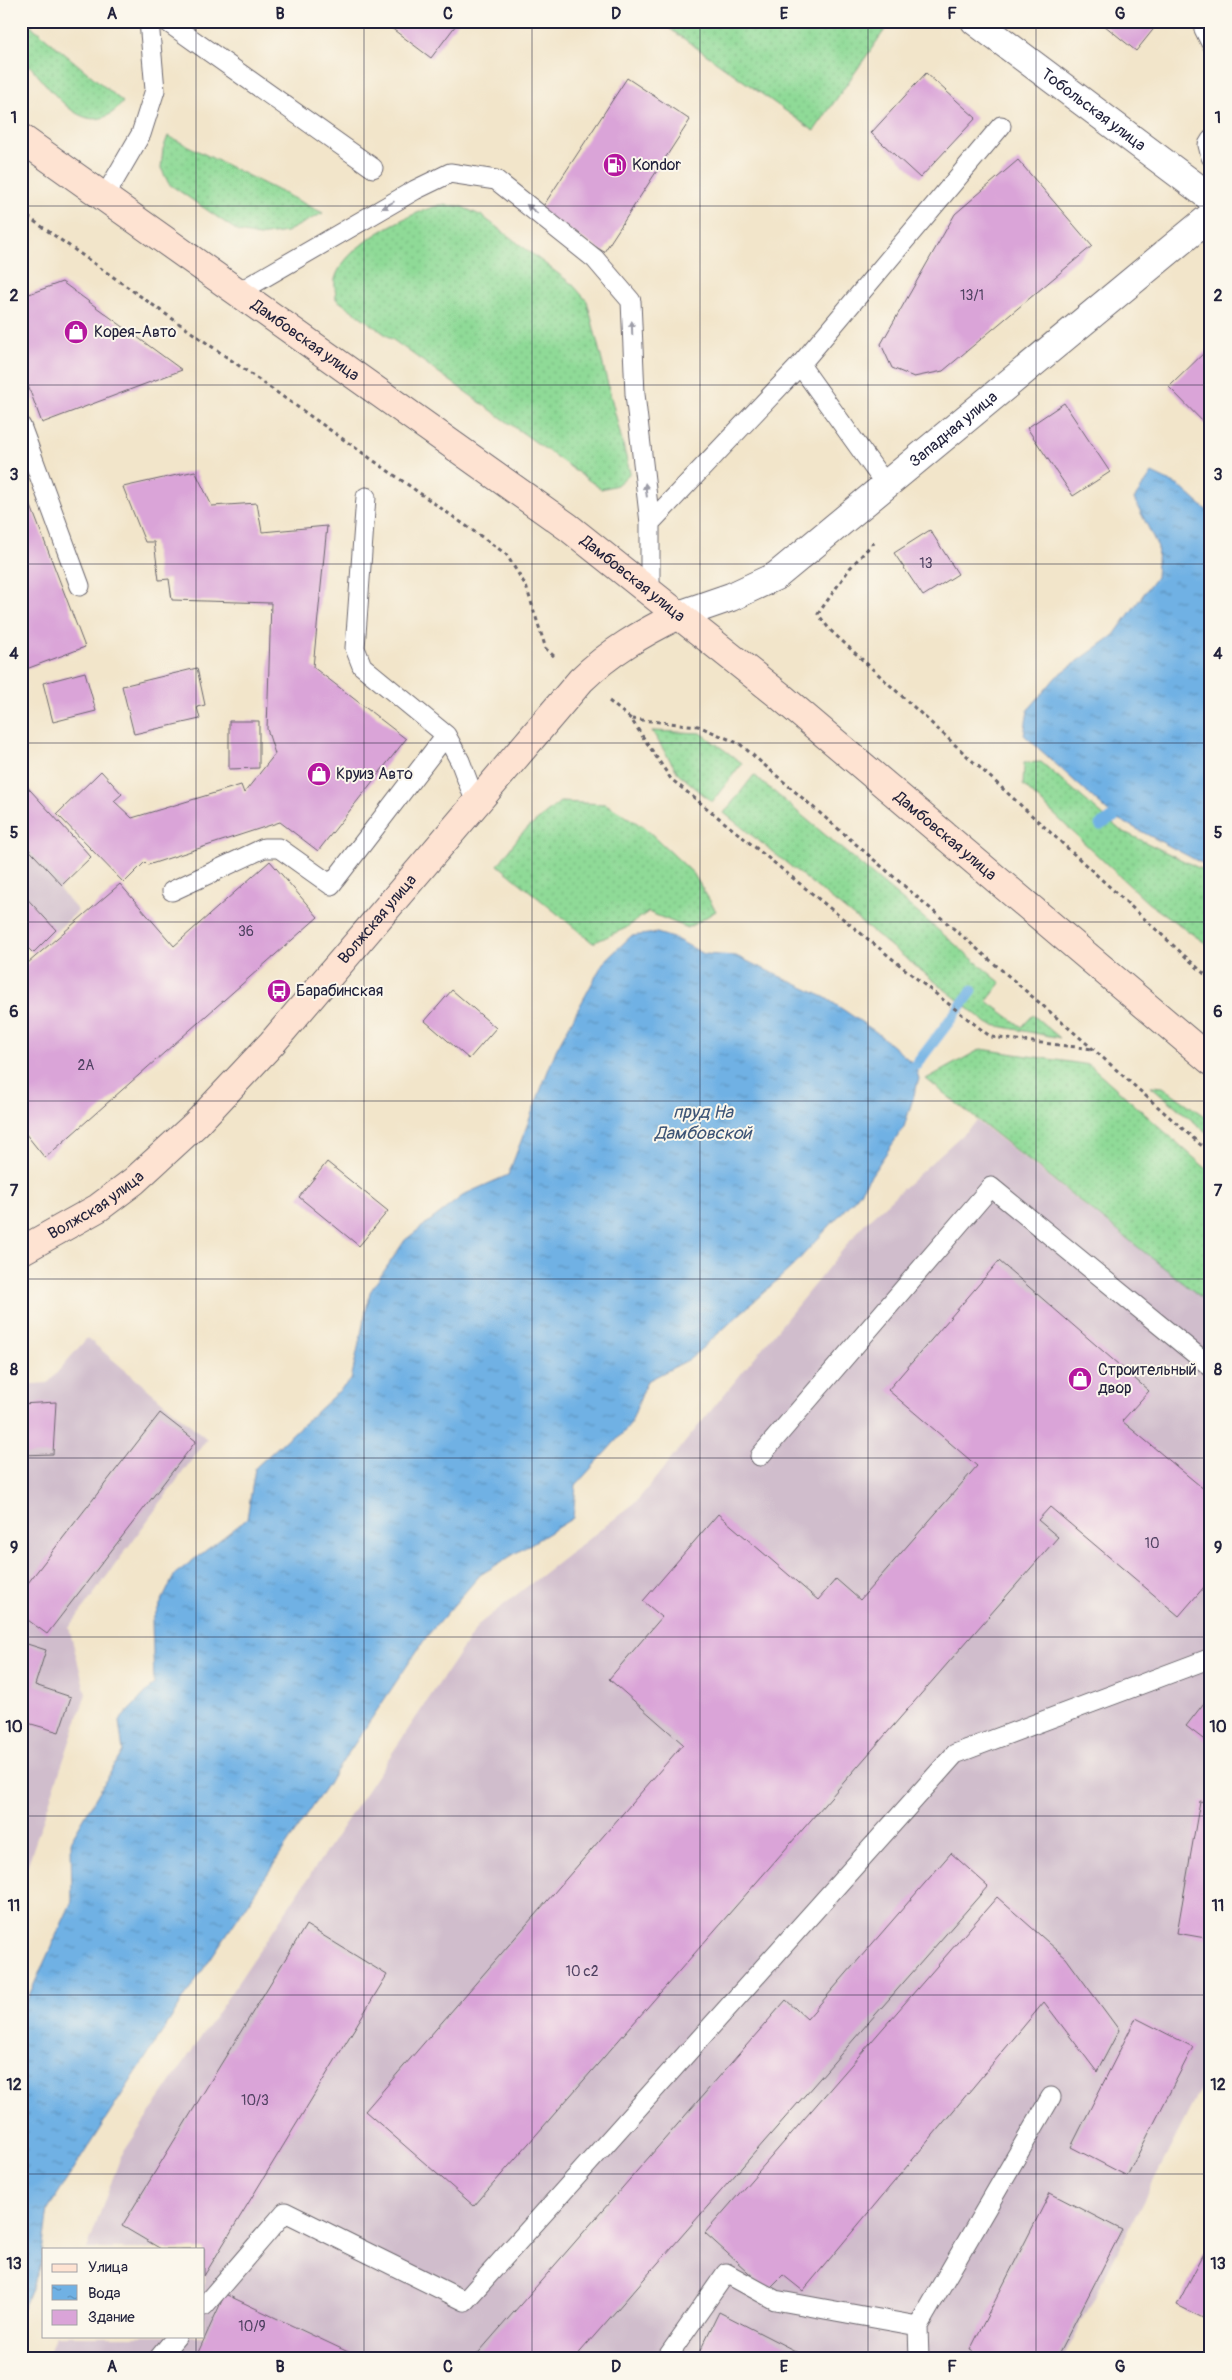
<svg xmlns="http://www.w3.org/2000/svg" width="1232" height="2380" font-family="Pangolin,sans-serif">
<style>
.industrial{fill:#d0bdcc}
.grass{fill:url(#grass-dots);stroke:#587e69}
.water{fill:url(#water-ripples);stroke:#496a90}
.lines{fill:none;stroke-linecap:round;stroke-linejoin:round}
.stream{stroke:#70b1e4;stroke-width:11}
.building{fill:#daa4d8}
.lane-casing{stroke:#6b666d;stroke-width:21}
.street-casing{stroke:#6b666d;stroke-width:30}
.secondary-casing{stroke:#6b666d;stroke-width:30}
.path{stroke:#6b666d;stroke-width:3;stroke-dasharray:4 4;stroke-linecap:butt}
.lane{stroke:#fff;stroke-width:19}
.street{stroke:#fff;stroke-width:28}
.secondary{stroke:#fee3d2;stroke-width:28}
.oneway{fill:#9c9ca7}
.grid{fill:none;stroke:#22223b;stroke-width:1;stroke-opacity:0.55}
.labels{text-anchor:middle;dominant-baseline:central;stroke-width:4;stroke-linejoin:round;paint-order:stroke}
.number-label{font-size:14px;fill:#504262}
.street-label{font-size:16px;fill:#22223b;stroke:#fbf7ec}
.poi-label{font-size:16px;fill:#22223b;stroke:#fbf7ec;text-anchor:start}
.water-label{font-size:18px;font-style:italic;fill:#3d5476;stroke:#fbf7ec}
.neatline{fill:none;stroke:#22223b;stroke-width:2}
.grid-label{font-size:16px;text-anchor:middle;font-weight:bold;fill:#22223b}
</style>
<defs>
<pattern id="grass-dots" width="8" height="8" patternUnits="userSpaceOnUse" patternTransform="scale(1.25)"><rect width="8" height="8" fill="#8fda97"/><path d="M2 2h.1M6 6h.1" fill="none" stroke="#7bbb83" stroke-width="1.8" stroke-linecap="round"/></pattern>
<pattern id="water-ripples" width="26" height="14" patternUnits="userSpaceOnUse" patternTransform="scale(1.25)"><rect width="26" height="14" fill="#70b1e4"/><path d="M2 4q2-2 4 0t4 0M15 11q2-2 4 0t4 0" fill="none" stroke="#5c90ba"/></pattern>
</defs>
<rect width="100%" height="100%" fill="#fbf7ec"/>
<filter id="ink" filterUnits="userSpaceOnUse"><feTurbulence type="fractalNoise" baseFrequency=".02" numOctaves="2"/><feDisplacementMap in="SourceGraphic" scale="10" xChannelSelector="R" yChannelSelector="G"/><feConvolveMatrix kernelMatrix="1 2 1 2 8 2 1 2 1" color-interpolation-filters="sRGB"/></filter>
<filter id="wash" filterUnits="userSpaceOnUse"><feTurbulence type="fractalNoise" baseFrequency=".0096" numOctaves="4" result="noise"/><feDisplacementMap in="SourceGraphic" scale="20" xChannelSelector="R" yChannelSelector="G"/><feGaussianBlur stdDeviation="1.12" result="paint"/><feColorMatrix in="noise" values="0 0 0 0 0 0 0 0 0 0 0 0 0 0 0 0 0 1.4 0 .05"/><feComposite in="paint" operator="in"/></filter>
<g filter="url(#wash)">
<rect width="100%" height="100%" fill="#f2e5ca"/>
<!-- industrial -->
<path class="industrial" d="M21 780 91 857 59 889 78 911 33 953 21 941Z
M977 1121 1211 1305V2068L1063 2359H47L55 2336H204V2249H87L121 2156 479 1624 636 1502 864 1224Z
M87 1338 207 1439 69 1628 86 1694 21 1885V1385L48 1383Z"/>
<!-- grass -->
<path class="grass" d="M21 21H25L123 102C85 150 48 83 21 56Z
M659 21H891L814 131Z
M168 136 323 213 286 232 259 236 239 232 169 184 161 168 163 149Z
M440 205 460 206 482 216 573 285 587 301 630 473 617 485 601 489 336 299C336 293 334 285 335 279 345 244 408 214 440 205Z
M652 731 701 733 742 763 712 802 678 773Z
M1041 762 1120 830 1211 874V947L1148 903 1023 785 1024 763Z
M754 775 1001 983 987 1001 1022 1027 1033 1015 1060 1038 988 1024 724 813Z
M560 802 606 804 645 828 693 873 716 911 688 928 648 912 626 928 593 943 498 865 521 834Z
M981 1049 1090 1065 1211 1173V1305L926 1079Z
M1151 1086 1163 1087 1211 1121V1136Z"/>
<!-- water -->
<path class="water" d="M1152 473 1179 486 1211 514V868L1114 817 1024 735 1028 710 1056 677 1114 635 1156 577 1158 547 1134 499Z
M657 933 676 939 704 954 736 956 826 998 876 1032 915 1065 919 1079 904 1127 857 1196 793 1266 690 1359 647 1381 630 1425 576 1485 573 1518 480 1575 427 1636 192 1986 48 2209 40 2268 21 2313V2013L72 1901 71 1840 123 1751 119 1721 154 1684 152 1621 175 1574 247 1519 255 1468 351 1380 370 1292 405 1240 465 1194 508 1175 556 1050 603 963 631 936Z"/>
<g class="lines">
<!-- stream -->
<path class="stream" d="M1100 825 1114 817
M916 1065 972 991"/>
</g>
<g id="blocks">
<!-- building -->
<path class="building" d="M382 21H459L431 58Z
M1099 21H1160L1136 51Z
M926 73 976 118 920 178 871 133Z
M627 78 690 120 604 252 540 211Z
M1018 160 1092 246 943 371 914 377 892 368 881 344 955 214Z
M62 282 182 370 42 423 21 367V297Z
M1211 346V430L1169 387Z
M1064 403 1110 472 1073 496 1027 428Z
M195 471 212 506 257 503 262 532 327 526 313 667 406 739 318 851 280 822 148 865 145 862 124 883 57 814 101 771 122 794 114 801 132 818 241 785 244 793 275 754 267 729 271 603 172 600 169 579 159 580 154 542H145L123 487Z
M21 480 85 647 21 671Z
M930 530 958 574 923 596 894 553Z
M197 668 205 705 197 707 200 719 134 734 122 686Z
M85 672 96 711 53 722 43 683Z
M229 721H259V768L229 769Z
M21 780 91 857 62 885 21 841Z
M270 861 318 917 45 1158 21 1128V969L120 884 174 946Z
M21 892 56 930 33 953 21 941Z
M452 990 496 1028 469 1059 425 1021Z
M327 1162 388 1211 359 1246 299 1197Z
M999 1261 1149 1391 1122 1421 1211 1495V1579L1179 1616 1050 1507 1038 1520 1058 1537 474 2206 365 2111 683 1744 609 1679 662 1617 643 1601 718 1514 818 1600 836 1579 860 1600 977 1466 888 1390Z
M56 1402 53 1454 21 1455V1404Z
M160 1413 196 1441 47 1634 21 1615V1592Z
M21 1642 46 1650 35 1685 71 1697 59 1732 21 1721Z
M1211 1694V1745L1186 1726Z
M1200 1801 1211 1803V1939L1177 1933Z
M951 1853 988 1886 574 2359H473L786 2000 807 2019Z
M997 1897 1066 1958 1119 2030 1097 2072 1044 2002 803 2291 783 2275 768 2290 705 2233Z
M306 1925 387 1975 204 2276V2249H161L122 2226Z
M1136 2018 1193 2047 1127 2176 1071 2147Z
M1050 2193 1122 2230 1056 2359H987L970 2350Z
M1211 2240V2322L1177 2305Z
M225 2294 363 2359H195Z
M719 2312 811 2359H696Z"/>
</g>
</g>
<g filter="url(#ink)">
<use href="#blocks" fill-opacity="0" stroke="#6b666d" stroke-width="1"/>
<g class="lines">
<!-- lane casing -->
<g class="lane-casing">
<path id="lane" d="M166 21 373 168
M1210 21 1204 29 1211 43
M1211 140 1208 145 1211 157
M105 196 141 134 155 90 149 21
M239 292 415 190 450 173 496 180 595 259 631 301 635 394 650 523V591
M800 365 886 485
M21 426 80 586
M366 497 355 648 362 666 446 735 460 761 476 803
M650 523 800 365 1001 126
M172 891 264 848H279L331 885 446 735
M760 1456 991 1187 1211 1367
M204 2306 285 2212 465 2301 955 1754 1211 1658
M158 2359 177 2336
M666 2359 726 2273 775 2300 918 2326
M919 2359 918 2326 1051 2097"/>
</g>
<!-- street casing -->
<g class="street-casing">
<g id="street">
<path id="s1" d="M975 21 1211 198"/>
<path id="s2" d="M679 615 731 597 776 576 1211 216"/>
</g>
</g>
<!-- secondary casing -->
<g class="secondary-casing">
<g id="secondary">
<path id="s3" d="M21 138 568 527 779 695 1211 1061"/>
<path id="s4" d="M21 1251 98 1208 134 1181 196 1124 272 1043 581 680C610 652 642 633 679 615"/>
</g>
</g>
<!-- path -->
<path class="path" d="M21 212 506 554 526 586 546 649 556 658
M874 542 850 568 818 614 830 630 1211 980
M609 701 631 719 671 779 927 987 991 1037 1093 1049
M632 719 698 726 740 744 1093 1049 1211 1154"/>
<!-- lane -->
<use href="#lane" class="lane"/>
<!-- street -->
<use href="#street" class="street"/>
<!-- secondary -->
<use href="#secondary" class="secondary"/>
</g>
<!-- one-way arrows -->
<defs><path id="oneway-solid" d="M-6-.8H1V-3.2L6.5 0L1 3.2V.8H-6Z" transform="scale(1.25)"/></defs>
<g class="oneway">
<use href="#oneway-solid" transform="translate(388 205) rotate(150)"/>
<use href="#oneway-solid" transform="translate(532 209) rotate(-142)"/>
<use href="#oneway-solid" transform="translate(632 328) rotate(-92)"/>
<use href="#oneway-solid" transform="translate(646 490) rotate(-97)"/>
</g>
</g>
<!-- grid -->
<path class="grid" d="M196 21V2249M364 21V2359M532 21V2359M700 21V2359M868 21V2359M1036 21V2359M21 206H1211M21 385H1211M21 564H1211M21 743H1211M21 922H1211M21 1101H1211M21 1279H1211M21 1458H1211M21 1637H1211M21 1816H1211M21 1995H1211M21 2174H1211M196 2336V2359"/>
<!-- icons -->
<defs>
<g id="fuel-disc" transform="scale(1.25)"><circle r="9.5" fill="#b5179e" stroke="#fbf7ec"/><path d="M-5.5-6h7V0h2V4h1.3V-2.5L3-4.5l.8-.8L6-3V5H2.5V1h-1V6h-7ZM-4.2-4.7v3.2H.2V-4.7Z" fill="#fff"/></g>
<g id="shop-disc" transform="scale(1.25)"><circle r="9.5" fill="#b5179e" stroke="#fbf7ec"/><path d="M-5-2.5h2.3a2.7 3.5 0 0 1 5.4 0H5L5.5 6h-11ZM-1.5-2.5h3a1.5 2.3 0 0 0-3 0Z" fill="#fff"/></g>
<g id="bus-disc" transform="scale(1.25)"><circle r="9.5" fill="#b5179e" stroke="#fbf7ec"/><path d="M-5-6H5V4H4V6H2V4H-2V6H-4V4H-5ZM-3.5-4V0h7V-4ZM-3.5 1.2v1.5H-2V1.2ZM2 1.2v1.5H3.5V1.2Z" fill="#fff"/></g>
</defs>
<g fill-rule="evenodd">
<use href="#fuel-disc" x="615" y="165"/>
<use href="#shop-disc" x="76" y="332"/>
<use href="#shop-disc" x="319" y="774"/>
<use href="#bus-disc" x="279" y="991"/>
<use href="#shop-disc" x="1080" y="1379"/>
</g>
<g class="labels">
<!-- number labels -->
<g class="number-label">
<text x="972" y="295">13/1</text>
<text x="926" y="563">13</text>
<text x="246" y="931">36</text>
<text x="86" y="1065">2А</text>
<text x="1152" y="1543">10</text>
<text x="582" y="1971">10 с2</text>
<text x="255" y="2100">10/3</text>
<text x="252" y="2326">10/9</text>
</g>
<!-- street labels -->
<g class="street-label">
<text stroke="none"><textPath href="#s1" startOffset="148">Тобольская улица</textPath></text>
<text stroke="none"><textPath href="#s3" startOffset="349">Дамбовская улица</textPath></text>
<text stroke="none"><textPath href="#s2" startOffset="335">Западная улица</textPath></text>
<text stroke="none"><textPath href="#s3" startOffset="754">Дамбовская улица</textPath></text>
<text stroke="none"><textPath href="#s3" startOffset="1159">Дамбовская улица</textPath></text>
<text stroke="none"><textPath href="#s4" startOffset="491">Волжская улица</textPath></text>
<text stroke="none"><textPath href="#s4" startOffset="88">Волжская улица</textPath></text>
</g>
<!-- poi labels -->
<g class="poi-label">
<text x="632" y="165">Kondor</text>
<text x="94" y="332">Корея-Авто</text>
<text x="336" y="774">Круиз Авто</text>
<text x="296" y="991">Барабинская</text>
<text x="1098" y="1370">Строительный<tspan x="1098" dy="18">двор</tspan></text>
</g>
<!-- water labels -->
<g class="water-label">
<text x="703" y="1112">пруд На<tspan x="703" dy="21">Дамбовской</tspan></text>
</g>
</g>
<!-- margin -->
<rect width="1232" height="2380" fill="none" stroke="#fbf7ec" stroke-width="55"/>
<!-- legend -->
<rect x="42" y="2248" width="162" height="90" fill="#fbf7ec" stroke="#a4a2a5"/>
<rect x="52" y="2264" width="25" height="8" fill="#fee3d2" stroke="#a4a2a5"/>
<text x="88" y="2272" font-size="15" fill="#22223b">Улица</text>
<rect x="52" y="2285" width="25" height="15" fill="url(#water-ripples)" stroke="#a4a2a5"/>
<text x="88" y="2298" font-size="15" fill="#22223b">Вода</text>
<rect x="52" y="2310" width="25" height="15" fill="#daa4d8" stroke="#a4a2a5"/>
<text x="88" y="2322" font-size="15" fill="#22223b">Здание</text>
<rect x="28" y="28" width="1176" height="2324" class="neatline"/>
<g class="grid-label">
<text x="112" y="19">A</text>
<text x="280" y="19">B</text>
<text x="448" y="19">C</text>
<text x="616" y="19">D</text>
<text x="784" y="19">E</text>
<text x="952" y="19">F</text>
<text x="1120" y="19">G</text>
<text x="14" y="123">1</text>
<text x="1218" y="123">1</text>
<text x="14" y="301">2</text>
<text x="1218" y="301">2</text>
<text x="14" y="480">3</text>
<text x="1218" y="480">3</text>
<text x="14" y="659">4</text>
<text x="1218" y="659">4</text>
<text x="14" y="838">5</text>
<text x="1218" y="838">5</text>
<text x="14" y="1017">6</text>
<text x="1218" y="1017">6</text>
<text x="14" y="1196">7</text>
<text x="1218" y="1196">7</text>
<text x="14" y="1375">8</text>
<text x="1218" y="1375">8</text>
<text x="14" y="1553">9</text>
<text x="1218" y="1553">9</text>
<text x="14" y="1732">10</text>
<text x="1218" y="1732">10</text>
<text x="14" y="1911">11</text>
<text x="1218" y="1911">11</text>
<text x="14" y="2090">12</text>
<text x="1218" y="2090">12</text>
<text x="14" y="2269">13</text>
<text x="1218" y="2269">13</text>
<text x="112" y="2372">A</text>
<text x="280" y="2372">B</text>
<text x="448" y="2372">C</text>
<text x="616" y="2372">D</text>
<text x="784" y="2372">E</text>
<text x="952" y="2372">F</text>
<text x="1120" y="2372">G</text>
</g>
</svg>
